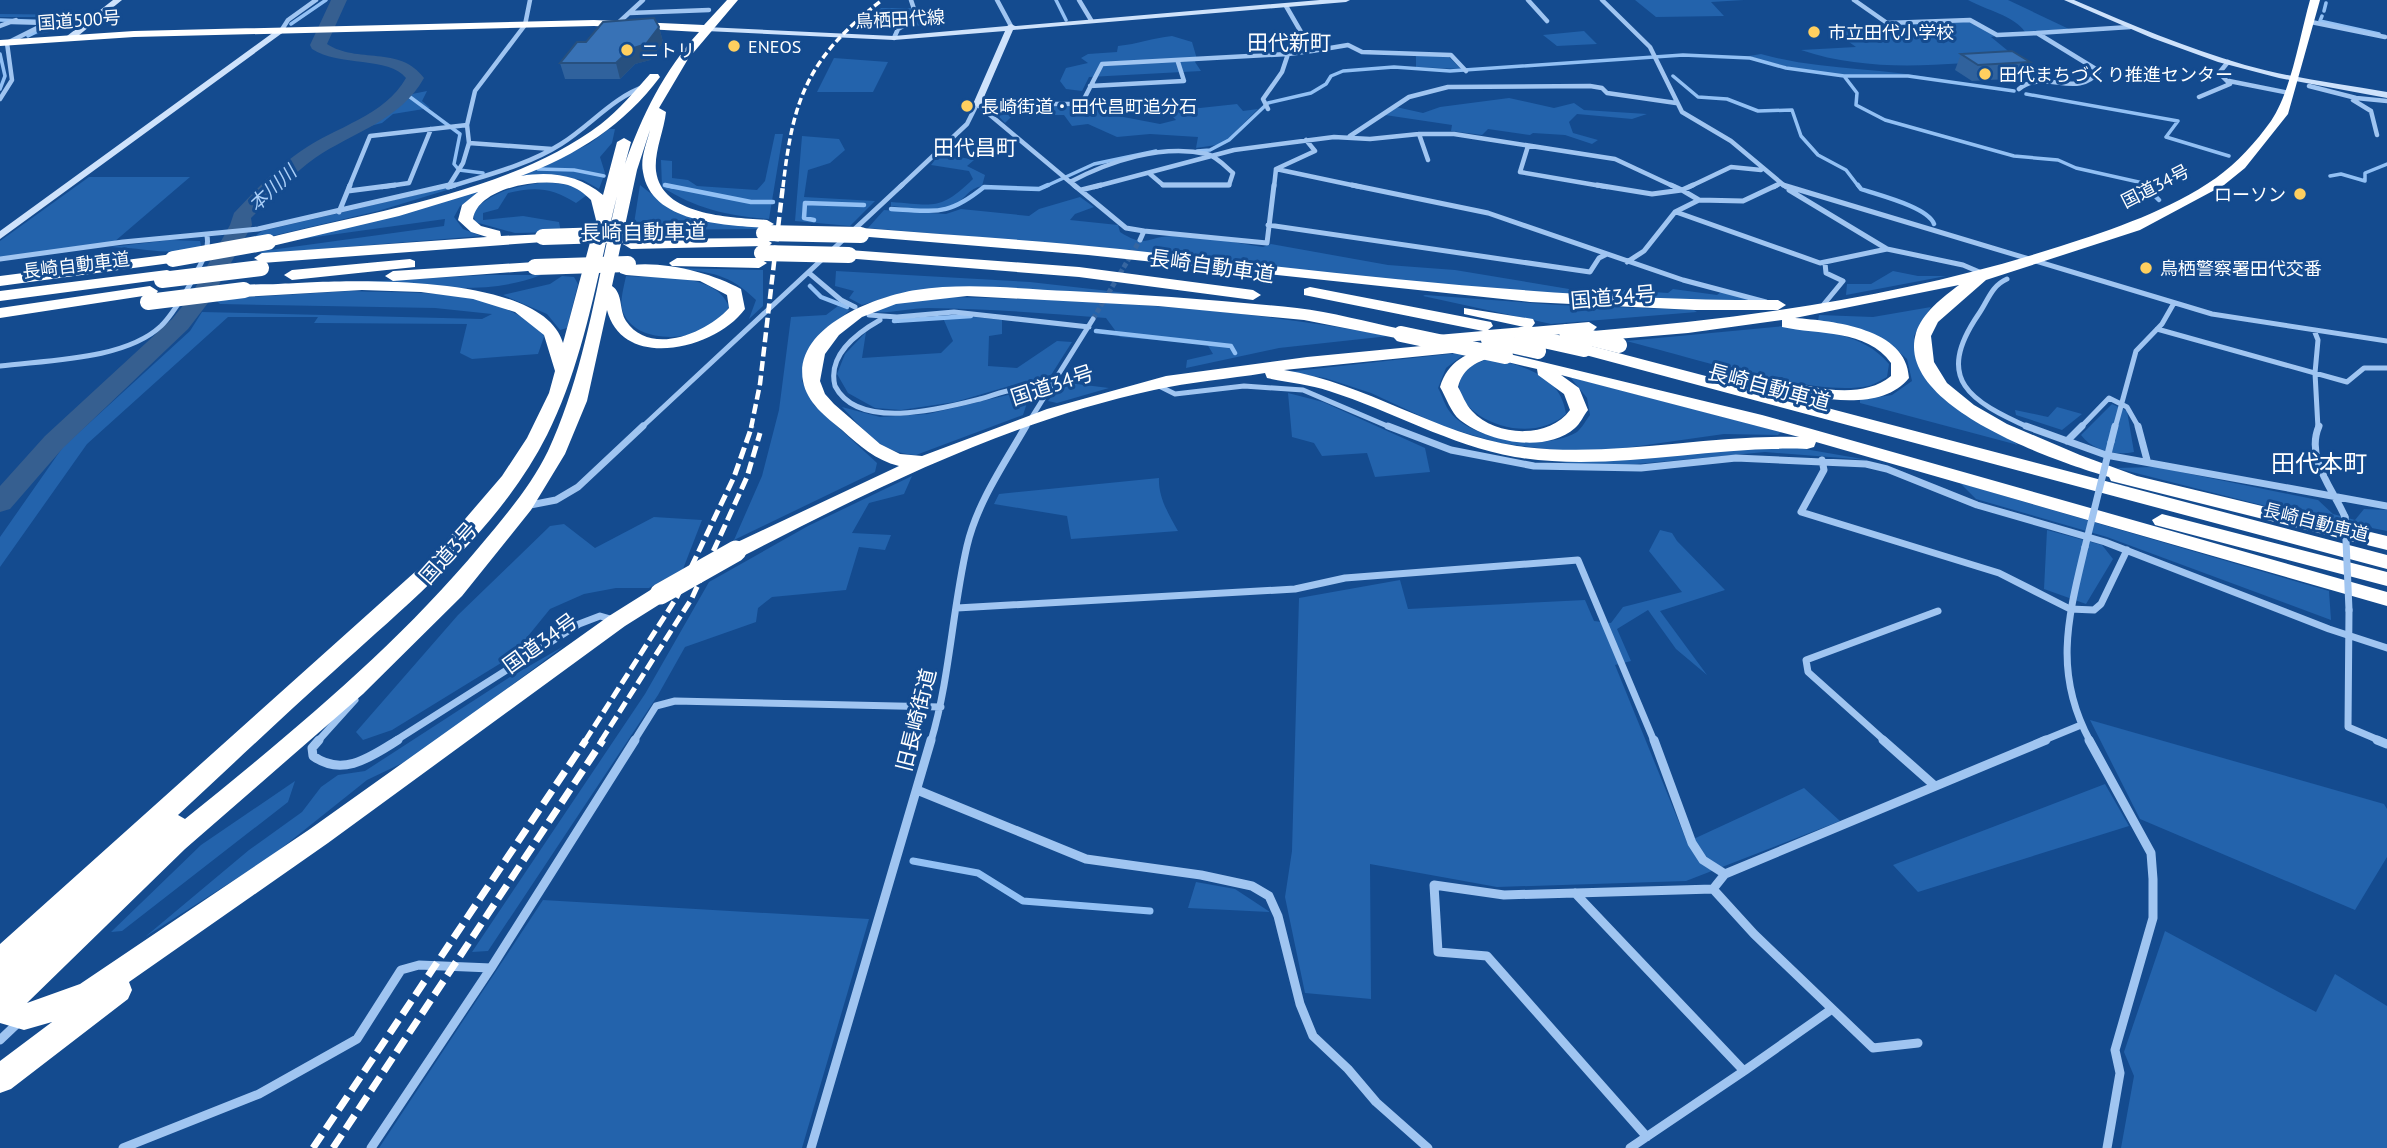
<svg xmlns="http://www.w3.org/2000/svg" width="2387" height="1148" font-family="'PT Sans','Noto Sans JP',sans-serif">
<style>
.green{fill:#2363ac}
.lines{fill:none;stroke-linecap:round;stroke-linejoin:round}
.stream-far2{stroke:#92c0f4;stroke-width:3.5}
.stream-far1{stroke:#92c0f4;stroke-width:4.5}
.stream{stroke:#92c0f4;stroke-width:7}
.river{fill:#365f90;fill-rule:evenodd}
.street-tunnel{stroke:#3766a0;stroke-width:5;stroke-dasharray:5 2.5;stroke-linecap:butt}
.street-far3{stroke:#a0c5f1;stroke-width:4.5}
.street-far2{stroke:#a0c5f1;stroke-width:5}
.street-far1{stroke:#a0c5f1;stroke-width:7}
.street{stroke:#a0c5f1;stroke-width:9}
.secondary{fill:#cee2fb;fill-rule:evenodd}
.highway{fill:#fff;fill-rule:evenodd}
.rail-far3{stroke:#fff;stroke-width:3.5;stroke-dasharray:7 3.5;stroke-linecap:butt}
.rail-far2{stroke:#fff;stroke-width:4.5;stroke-dasharray:10 4.5;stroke-linecap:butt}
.rail-far1{stroke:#fff;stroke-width:5;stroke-dasharray:12 5;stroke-linecap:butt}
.rail{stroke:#fff;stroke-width:7;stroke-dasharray:16 7;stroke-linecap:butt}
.street-bridge{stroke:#a0c5f1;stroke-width:7}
.highway-bridge-far1{stroke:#fff;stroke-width:16}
.highway-bridge{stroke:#fff;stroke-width:21}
.wall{fill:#30629d}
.shaded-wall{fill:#27507f}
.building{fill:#3872b6;stroke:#27507f;stroke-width:2}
.poi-dot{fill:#ffcf5f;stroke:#144b8f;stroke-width:2.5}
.labels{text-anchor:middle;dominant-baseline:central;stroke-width:6;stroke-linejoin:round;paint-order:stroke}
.far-street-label{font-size:18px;fill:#fff;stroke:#144b8f}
.far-poi-label{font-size:18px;fill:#fff;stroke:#144b8f;text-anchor:start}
.far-water-label{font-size:19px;font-style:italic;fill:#abcff8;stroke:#144b8f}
.far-quarter-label{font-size:21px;fill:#fff;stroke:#144b8f}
.street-label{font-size:21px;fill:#fff;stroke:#144b8f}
.quarter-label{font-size:24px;fill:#fff;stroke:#144b8f}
</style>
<rect width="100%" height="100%" fill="#144b8f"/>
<!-- green -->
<path class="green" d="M1635 0H1744L1711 2 1724 16 1656 17Z
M1968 0H2008L2069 29 2025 32C2015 16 1986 10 1968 0Z
M881 8H913L920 26 873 15Z
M0 14 85 15 65 29 29 36 73 17H0Z
M1969 21 1996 36 1991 37 2018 59C1945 64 1872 74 1801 50L1856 47 1835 32 1838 26Z
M1584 31 1597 44 1557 46 1543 35Z
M1172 36 1192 42 1197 59 1195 62 1201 71 1089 77 1082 91 1066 89 1060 81 1066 68 1088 63 1081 58 1088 54 1117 52 1118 46C1138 44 1152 38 1172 36Z
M1761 54C1820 71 1881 67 1941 80 1910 76 1880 76 1849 75 1815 74 1782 66 1749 56Z
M1416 55 1448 56 1461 69 1416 67Z
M834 58 888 62 873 92H817Z
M427 91 422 101 430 108 393 114 382 123 366 127 412 94Z
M1509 98 1554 108 1574 103 1584 110 1647 114 1632 119 1577 114 1569 122 1573 133 1598 140 1592 144 1565 135 1533 133 1530 135 1488 129 1482 135 1451 131 1452 125 1385 115 1396 107 1423 113 1440 107Z
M1108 101 1118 102 1113 115 1160 124 1176 120 1159 103 1200 108 1237 104 1243 111 1258 109 1223 144 1196 148 1198 137 1150 134 1117 137 1088 124 1072 126 1064 115H1013L1005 123 988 105 1074 107 1082 103Z
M609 129H615L612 143 600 157 605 173 599 189 583 180 564 177 486 190 460 206 454 217 463 229 481 236 259 254 263 251 444 226 445 219 294 240 368 222 560 158 589 144Z
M775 134H783L769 219C728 216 697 209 662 187L661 160 672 161V178L688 180 697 186 757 190 765 181Z
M802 136 839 139 845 150 830 163 808 170 804 197 875 201 850 226 795 221Z
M940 153 974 160 967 166 985 175 982 186C969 188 965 199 954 205 936 214 911 208 891 206V202C934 205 940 211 973 179L969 171 931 165Z
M89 177H190L114 242 0 257V241Z
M480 180 378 211 247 242 262 231Z
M546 182 570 185 587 195 576 203C553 188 535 186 508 193L498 209 483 213V220L523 216 559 222 561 232 515 233 475 222 473 212C493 190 518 186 546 182Z
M640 185 673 211 711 221 762 226V229L633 230Z
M1080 197 1094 207 1075 214 1070 220 1118 225 1120 232C1147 249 1146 237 1171 236 1198 234 1235 243 1263 247L1271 244 1388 265 1455 270 1587 292 1595 288 1668 293 1673 289 1717 295 1721 292 1754 300 1739 303 1461 289 1104 248 868 228 884 210 946 214 961 209 1029 216 1039 209Z
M171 240 200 241 202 250C165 255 145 248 110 247Z
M675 268 763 270V306L749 319 756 300C728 273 712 273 675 268Z
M836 271 1030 282 1144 295 950 288 897 294 862 305 849 298 854 291 835 286Z
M1893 271 1918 276H1946L1846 295 1847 284H1871Z
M487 275H541C486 297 420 285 362 282Z
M562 276 574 277 578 284 567 328 560 330 547 314 503 295 550 284Z
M626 276C656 278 717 272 729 307 722 318 714 327 701 332 675 341 631 340 622 309 620 300 624 286 626 276Z
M349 291C416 294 493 286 545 334L538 354 472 359 460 353 467 324 314 323 318 317H228L87 444 0 567V537L63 447 190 331 202 312 482 319 492 314 435 308 220 304 215 299Z
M1425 295 1558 305 1694 310 1697 312 1551 324 1423 296Z
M945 297C1094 300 1242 308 1389 336L1279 348 1186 368 1187 360 1213 354 1207 344 1120 337 1106 318C1046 313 988 309 928 308 908 308 890 314 870 312L898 302Z
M838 306 850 310 813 342 802 381 814 405 877 463 875 472 734 540 762 476 779 410 791 317 826 315Z
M1931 307 1914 336 1917 362 2018 445 1860 403V400L1892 395 1912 381 1907 359 1885 340 1818 321 1819 315 1873 317Z
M975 317 1002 320V334L989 336 988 366 1017 368 1057 341 1072 342 1046 383 1036 390 1013 385 955 402 901 410 875 408 848 393 837 374 845 354 866 332 862 358 941 353 953 341 943 318Z
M1784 326C1823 332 1862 332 1889 364L1887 377C1881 380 1874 385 1868 386 1813 398 1684 355 1626 341Z
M1467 352 1446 368 1438 388C1442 395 1445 406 1450 412 1472 441 1547 451 1577 432 1582 428 1586 420 1590 415L1587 398 1570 377 1781 432 1778 435 1724 434 1611 450H1555L1499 443 1442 426 1371 393 1325 378 1286 372Z
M1490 358C1523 366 1561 375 1566 414 1520 455 1428 401 1470 367 1475 363 1484 361 1490 358Z
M1061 382 1109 388 1057 403 1048 401Z
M1016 393 1027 403 1023 415 916 455C880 453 865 431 842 407L880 417 928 414Z
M1288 393 1323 402 1425 448 1430 472 1375 477 1367 453 1322 456 1314 443 1292 437Z
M2112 404 2127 411 2134 452C2115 456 2092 450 2081 435Z
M2057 407 2082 414 2062 430 2016 415 2015 410 2048 417Z
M1799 448 1868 460 1765 452 1615 466 1558 463 1734 449Z
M2156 467 2318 500 2333 514 2355 520 2364 509 2387 510V531L2281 510 2116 468Z
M912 476 904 494 869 503 852 533 891 535 885 550 859 547 846 590 772 597 758 608 756 622 685 647 658 695 488 951 472 952 645 694 709 582 808 526Z
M1159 478C1158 497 1169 515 1178 531L1071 539 1067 516 994 504 999 494Z
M1960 483 2329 591 2331 620 2107 537 1976 499Z
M654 517 702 520 683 569 649 588H616L584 594 550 609 511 657 392 730 363 740 356 732 458 615 550 526 564 524 595 548Z
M1660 530 1672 533 1677 541 1725 590 1660 611 1707 675 1676 649 1648 610 1617 629 1631 661 1615 665 1687 842 1804 788 1840 821 1686 881 1497 887 1370 864 1371 999 1305 993 1285 897 1292 851 1299 598 1400 580 1408 609 1585 600 1594 621 1611 623 1623 607 1682 592 1649 551Z
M2047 530 2102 545 2113 559 2086 604 2044 589Z
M564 646 415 757 367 780 273 855 145 937 249 850 302 812 321 787 338 775 365 771 510 677Z
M2090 720 2384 804 2387 809V857L2355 910 2140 819Z
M295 781 288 802 122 931 111 932 201 845Z
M2105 784 2129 826 1918 892 1893 865Z
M1196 882 1235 889 1270 912 1188 908Z
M543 900 869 919 802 1148H379Z
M2165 931 2316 1012 2335 974 2387 1006V1148H2121L2134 1076 2124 1052Z"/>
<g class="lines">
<!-- stream-far2 -->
<path class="stream-far2" d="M1056 0 1066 20
M2324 11 2326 3
M2322 16 2320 21 2379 34
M0 20 56 22 28 36
M291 24 326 0
M0 54 5 76 0 89
M1673 76 1698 97 1727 99 1758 111 1792 110 1801 136 1818 155 1846 170 1859 187
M1844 76H1908L2014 91
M406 94 460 134 454 164 459 170 483 173
M2026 94 2178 121 2166 137 2229 156
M1197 151 1210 150 1229 140 1268 103 1311 93 1326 84 1331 76 1343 71 1394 67 1450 71 1683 55 1750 58 1786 68 1844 76 1857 93 1856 105 1885 120 2014 156 2058 160 2076 168 2143 183 2145 187
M538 169 574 170 604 176
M2330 176 2341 174 2365 181V173L2387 164
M665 185 673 187
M1044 187 1094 164 1156 151"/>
<!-- stream-far1 -->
<path class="stream-far1" d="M665 185 751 202H773
M1858 185 1861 189C1878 195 1928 207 1934 224
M2144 185 2159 200
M891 209C936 211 947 217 984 187L1039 189 1048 185
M814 220 804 218 805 203 864 205
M810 286 821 297 847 307
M894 321 971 316
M1096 331 1231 346 1235 353"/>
<!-- stream -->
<path class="stream" d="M913 861 978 873 1023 901 1150 911"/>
<!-- river -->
<path class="river" d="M331 0H347L327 44C357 64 400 45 424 78 400 121 353 132 315 158 291 175 272 197 251 218L252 225 211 299 188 329 63 448 10 509 0 512V486L45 436 172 319 190 297 230 225 234 213C255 191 276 168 301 151 335 127 385 116 406 78 389 56 339 67 312 49L310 45Z"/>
<!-- street-tunnel -->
<path class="street-tunnel" d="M1093 319 1140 240"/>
<!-- street-far3 -->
<path class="street-far3" d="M997 0 1011 26
M1079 0 1091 20
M1528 0 1547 21
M1602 0 1650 47 1682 112 1731 141 1786 187
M1854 0 1887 23 1970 20 1997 35 2037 33
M630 13 709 10
M2311 22 2385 37
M617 24 643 0
M0 26 16 20
M281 31 288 20 316 0
M894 38 898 29 917 18 911 0
M1312 51 1348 45 1362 52 1451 55 1466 71
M2229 81 2289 93
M1090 86 1184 81 1178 62
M2309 86 2356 98 2387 101
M2019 89C2044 68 2078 100 2099 71L2037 33 2130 27
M2199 97 2230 84 2219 73 2228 62
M0 99 12 80 7 43 47 23 12 22
M2353 100 2371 111 2377 135
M977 104H1076L1084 99 1102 64 1288 54
M977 104 1076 187
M1268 109 1263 99 1282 72 1288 54 1312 51 1286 6
M1419 134 1428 160
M1350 136 1409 97 1448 87 1590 86 1602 88 1607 93 1676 103
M469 143 552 149
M1528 146 1520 172 1607 187
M1276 169 1315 151 1306 140
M1070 182C1110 161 1161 144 1207 154 1216 156 1226 167 1233 173L1229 185H1163L1150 174
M349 187 370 136 467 125
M382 187 409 183 431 129
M448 187 463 163 469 143 467 125 475 91 525 25 530 0
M449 187C487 175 528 165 561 144 590 126 613 97 646 86
M900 187 967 124 977 104
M1094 187 1234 150 1334 137 1370 139 1419 134H1454L1615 159 1675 187
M1274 187 1276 169 1361 187
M1689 187 1731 167 1761 170
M1774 187 1779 184"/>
<!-- street-far2 -->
<path class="street-far2" d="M1074 185 1126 228 1144 231 1140 240
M1163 185H1229
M1352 185 1488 213 1683 280 1766 302
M1597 185 1652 194 1682 190 1699 200 1675 212 1644 251 1627 262
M1671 185 1682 190 1693 185
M1783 185 2212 314 2387 341
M448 187 455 185
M1081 190 1101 185
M1789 190 1887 249 1963 265 1984 274
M348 191 395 185
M1699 200 1743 201 1777 185
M339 212 350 185
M1676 212 1820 263 1887 249
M1268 225 1590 272 1599 258 1607 254
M1144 231 1267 243 1274 185
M0 259 123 242 258 229 449 185
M809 273 841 300 855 307
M2007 279C1991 286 1988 301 1978 315 1934 380 1970 401 2030 428
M1824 304 1843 281 1826 273 1825 263
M869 315 897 317 954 312 1089 327
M880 320C857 333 827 355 835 386 858 431 941 409 980 399 992 396 1004 390 1016 390 1025 390 1034 395 1042 398
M2157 329 2347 382 2364 368H2387
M2314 330 2318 340 2315 373 2318 428
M0 366C47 360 125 360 161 326 174 313 183 296 192 281 199 266 210 252 207 236
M1155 384 1175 394 1244 386 1303 390 1392 428
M641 428 902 185
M1025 428 1093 319
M2080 428 2109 398 2127 407 2139 428
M2115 428 2136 351 2162 324 2174 303"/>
<!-- street-far1 -->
<path class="street-far1" d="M1388 426 1451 450 1534 466 1641 468 1736 458 1866 464 1887 469 1977 505 2105 542 2329 629 2387 648
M2026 426 2106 455 2387 506
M2138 426 2147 460
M2319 426C2305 458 2333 489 2345 517
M2067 441 2082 426
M2111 442 2115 426
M1822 460 1824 470 1801 512 1999 573 2070 609 2094 610 2101 604 2127 550
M525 506 556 500 578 487 643 426
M2085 547C2068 618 2053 673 2090 741
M957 608 1295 589 1345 578 1578 560 1654 741
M2349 610 2348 727 2381 741
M318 741 355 700
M395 741 579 624 600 616 614 620
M634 741 656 706 675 701 941 707
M931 741C950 678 952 611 967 546 977 503 1004 464 1026 426
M1885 741 1808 672 1806 660 1938 611
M2042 741 2081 725"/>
<!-- street -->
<path class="street" d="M319 740 312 748 313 756C343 778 372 756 398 740
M1654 740 1692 843 1703 860 1725 874 2046 740
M1883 740 1935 786
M2089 740 2151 853 2153 879V918L2115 1050 2120 1073 2107 1148
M2377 740 2387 744
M917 790 1086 859 1201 875 1252 886 1269 896 1278 916 1300 1004 1313 1036 1348 1069 1376 1102 1428 1148
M1713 889 1754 934 1873 1048 1918 1043
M1575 893 1744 1071 1630 1148
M0 1040 20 1021
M1744 1071 1832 1009
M1647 1137 1487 956 1438 952 1434 885 1504 895 1713 889 1725 874
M123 1148 259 1094 357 1039 401 970 419 965 491 968
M371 1148 491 968 635 740
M811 1148 931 740"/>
<!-- secondary -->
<path class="secondary" d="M113 0H122L73 40H67V36Z
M1320 0H1350L1346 2 1013 30 981 104 977 107 973 104 1005 31 894 40 706 31 702 29 706 27 894 36 1007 26 1011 24 1015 26Z
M2064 0H2074C2130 24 2186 48 2245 65 2291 78 2340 84 2387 92V98L2279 78 2218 62 2152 38Z
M278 29 285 31 0 239V231Z"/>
<!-- highway -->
<path class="highway" d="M727 0H738L688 59 659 108 666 112C664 131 654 152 656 171 662 217 732 217 767 220L774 224 767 228C727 225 651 224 643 172 640 158 647 143 650 130L637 170 612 286C623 293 619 310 626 321 650 357 707 333 729 308L727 295 700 281 626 275 620 273V267C655 258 711 272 741 289L745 309C716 349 623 372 607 310L587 401 565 454 531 510 462 596 363 694 185 849 27 1003 80 984 310 829 609 616 652 589H668L671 594 668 599 625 626 328 843 129 982 132 990 128 999 11 1089 0 1093V1061L52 1022 24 1030 0 1023V944L435 554 502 476 527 438 549 393 555 371 544 335 515 312 473 299 421 292 362 290 224 298 216 293C227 282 262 285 278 284 338 280 542 270 563 343L596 220 591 200C584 193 577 188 568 185 542 177 478 187 473 219L481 226 500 231 501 236 548 234V240L543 242 262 263 254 258 262 253 487 237 471 232 458 220 462 205 478 192 399 216 268 247 260 242 263 239C369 212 512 192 601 124 619 110 634 92 650 74H658L660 77C624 125 577 155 521 176 551 171 579 175 603 195L617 142 624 138 631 142 625 164C642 115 664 71 699 32L594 26 134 37 0 46V40L134 31 594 20 704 25ZM617 196C597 281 585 372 548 451 531 486 505 516 480 546 394 649 289 735 185 819L178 815C230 767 281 718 334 671 411 601 499 530 547 435 584 362 597 275 617 196Z
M2310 0H2320L2288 114 2245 168 2224 185 2140 230 1986 280 1938 322 1931 336 1934 362 1947 383 1974 405 2007 424 2080 455 2137 476 2387 536V550L2111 481 2109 477C2058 462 1894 407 1916 333 1922 313 1943 297 1959 285L1795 318C1833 321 1907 328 1909 378 1878 417 1800 395 1760 385L1757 381 1766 376C1803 385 1858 403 1891 376V363C1867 329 1818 335 1782 327V320L1688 333 1581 342 1573 337 1577 333 1464 342 1471 347 1462 352 1284 370C1366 383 1436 434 1517 446 1611 459 1705 434 1799 437L1561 375 1579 388 1588 410C1584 415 1580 424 1575 428 1545 454 1488 442 1460 420 1451 413 1446 397 1440 387 1448 361 1467 352 1492 347L1501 352 1762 415 2387 592V606L1816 442 1814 447 1807 449C1710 445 1611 473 1515 457 1449 445 1392 411 1329 391 1309 384 1288 383 1267 378L1265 373C1228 379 1190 382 1154 390 1010 421 873 489 743 556L736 558 726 551 729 546 899 466C875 460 860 446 842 430 826 417 807 403 803 381 793 327 876 296 916 290 967 282 1019 289 1070 291 1146 295 1222 300 1297 308 1332 312 1367 322 1401 329L1409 334 1401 339 1304 320 1158 306 967 296 896 304 862 317 839 335 825 354 820 381 825 394 834 404 880 444 900 454 922 456 1047 409 1166 376 1307 357 1442 344 1435 339 1437 335 1483 331 1304 295V289L1310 287 1491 322 1493 326 1488 330 1524 327 1464 314V308L1533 319 1535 323 1532 327 1589 322 1597 327 1593 331C1752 318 1910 295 2061 246 2114 229 2170 210 2216 178 2237 163 2256 142 2271 121 2291 92 2300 35 2310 0ZM1496 356 1499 360 1537 369 1538 375 1564 394 1570 410C1549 439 1496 437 1472 411 1466 405 1462 394 1458 387 1463 367 1478 361 1496 356Z
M862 228C948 235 1034 240 1120 249 1340 273 1557 301 1778 300L1786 305 1778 310H1695L1530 302 1088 255 857 236 854 233Z
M764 238 772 243 769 246 631 249 623 244 631 239Z
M849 250 1079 267 1253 290 1261 295 1253 300 1079 277 844 258V252Z
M173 254 181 259 178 262 0 286V276Z
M677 258H759L767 263 759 268 672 266 669 263Z
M410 259 415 261V267L292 280 284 275 292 270Z
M535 262 541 264V270L393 281 385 276 393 271Z
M167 270 173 272V278L0 301V291Z
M150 286 158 291 156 294 0 318V308Z
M1584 344 2387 555V569L1578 353 1575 349Z
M2162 514 2387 572V586L2155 525 2152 520Z"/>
<!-- rail-far3 -->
<path class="rail-far3" d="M783 187C793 96 809 57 882 0"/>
<!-- rail-far2 -->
<path class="rail-far2" d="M751 428 760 384 783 185"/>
<!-- rail-far1 -->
<path class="rail-far1" d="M585 741 677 597 734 477 752 426
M601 741 692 598 747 477 760 433"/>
<!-- rail -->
<path class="rail" d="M313 1148 586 740
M333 1148 603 740"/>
<!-- street-bridge -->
<path class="street-bridge" d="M2345 517 2349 610
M2085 547 2111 442"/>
<!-- highway-bridge-far1 -->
<path class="highway-bridge-far1" d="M764 233 861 235
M543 237 635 234
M762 253 849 255
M173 259 268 242
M535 267 628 264
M162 280 261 268
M148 302 244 290
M1567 332 1619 345
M1401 334 1505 356
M1522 335 1584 349
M1489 340 1538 351"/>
<!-- highway-bridge -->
<path class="highway-bridge" d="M660 594 736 551"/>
</g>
<!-- wall -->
<path class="wall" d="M659 27 663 42 650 60 635 64 620 79H565L560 63 586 42Z
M1961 54 2030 62 2024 78 1972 81 1955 70Z"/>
<!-- shaded-wall -->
<path class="shaded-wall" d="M659 27 663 42 650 60 635 64 620 79 616 63 631 49Z"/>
<!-- building -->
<path class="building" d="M654 18 659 27 646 44 631 49 616 63H560L577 42H586L603 22Z
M2012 51 2030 62 1978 65 1961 54Z"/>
<!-- markers -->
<g class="poi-dot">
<circle cx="1814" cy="32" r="7"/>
<circle cx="734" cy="46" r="7"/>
<circle cx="627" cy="50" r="7"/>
<circle cx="1985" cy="74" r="7"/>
<circle cx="967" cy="106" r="7"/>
<circle cx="2300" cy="194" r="7"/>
<circle cx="2146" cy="268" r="7"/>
</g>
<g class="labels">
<!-- far-street labels -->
<g class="far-street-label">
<text transform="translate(900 19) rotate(-3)">鳥栖田代線</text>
<text transform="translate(79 20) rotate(-4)">国道500号</text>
<text transform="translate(2155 186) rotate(-27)">国道34号</text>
<text transform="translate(76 265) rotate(-7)">長崎自動車道</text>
<text transform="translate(2316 522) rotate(14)">長崎自動車道</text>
</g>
<!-- far-poi labels -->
<g class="far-poi-label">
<text x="1828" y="32">市立田代小学校</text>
<text x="748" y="46">ENEOS</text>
<text x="641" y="50">ニトリ</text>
<text x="1999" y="74">田代まちづくり推進センター</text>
<text x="981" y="106">長崎街道・田代昌町追分石</text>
<text x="2286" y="194" text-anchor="end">ローソン</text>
<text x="2160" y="268">鳥栖警察署田代交番</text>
</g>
<!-- far-water labels -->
<g class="far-water-label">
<text transform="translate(272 188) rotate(-43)">本川川</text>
</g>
<!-- far-quarter labels -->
<g class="far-quarter-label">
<text x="1289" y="42">田代新町</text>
<text x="975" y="147">田代昌町</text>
</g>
<!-- street labels -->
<g class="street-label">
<text transform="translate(643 232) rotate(-1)">長崎自動車道</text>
<text transform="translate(1212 266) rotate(8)">長崎自動車道</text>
<text transform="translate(1613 297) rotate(-5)">国道34号</text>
<text transform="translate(1052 385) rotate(-18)">国道34号</text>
<text transform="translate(1769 387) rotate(15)">長崎自動車道</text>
<text transform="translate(448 553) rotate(-48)">国道3号</text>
<text transform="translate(540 643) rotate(-36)">国道34号</text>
<text transform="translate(916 720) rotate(-76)">旧長崎街道</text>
</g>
<!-- quarter labels -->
<g class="quarter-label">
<text x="2319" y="463">田代本町</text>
</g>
</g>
</svg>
